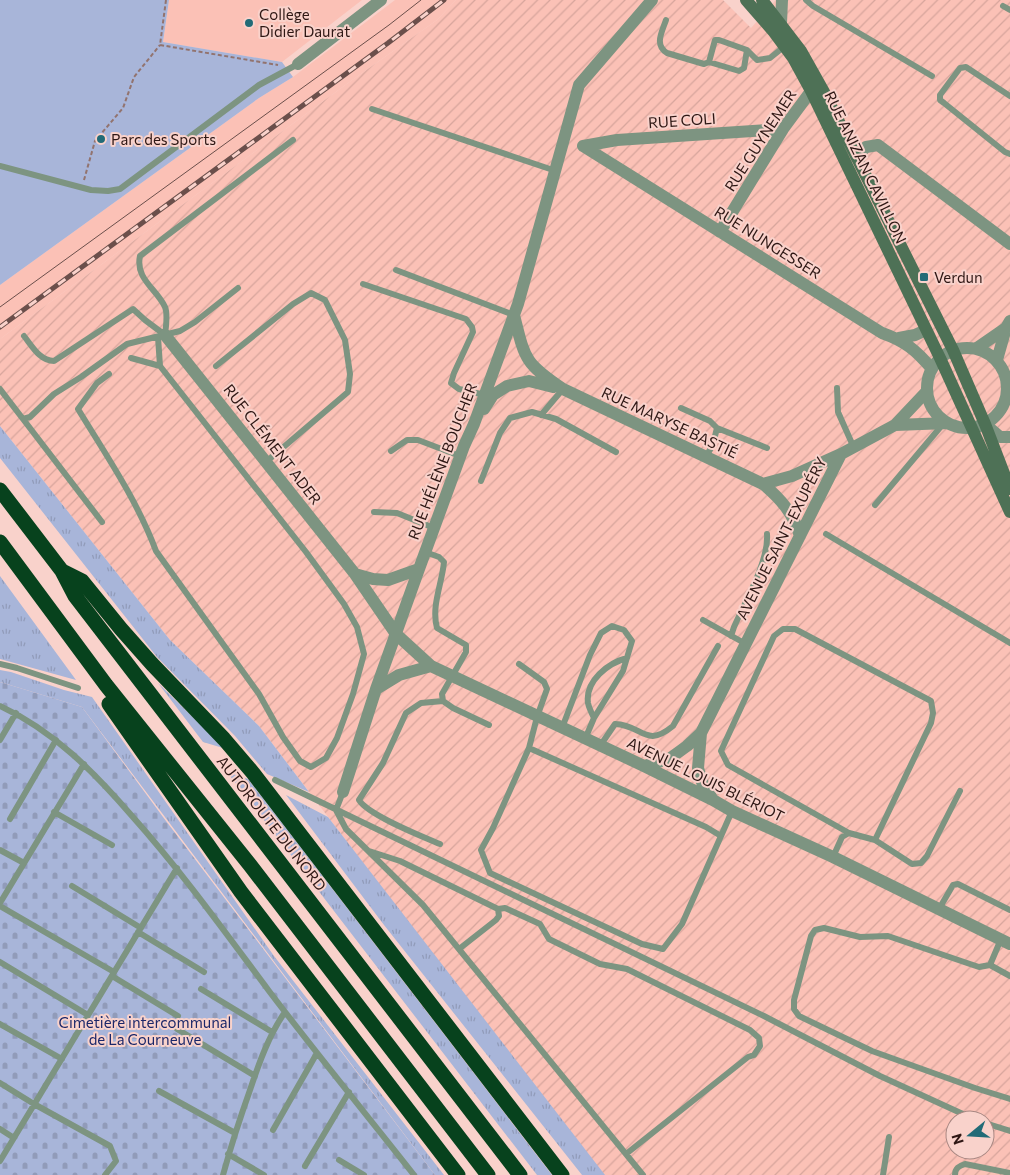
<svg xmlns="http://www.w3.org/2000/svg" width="1010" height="1175" font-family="Commissioner,sans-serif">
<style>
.built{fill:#fbc1b6}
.industrial{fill:url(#industrial-furrows);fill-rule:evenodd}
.grass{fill:url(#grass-tufts)}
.cemetery{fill:url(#cemetery-stones)}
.park{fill:#a8b5d9}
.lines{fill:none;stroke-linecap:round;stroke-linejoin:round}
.path{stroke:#92736e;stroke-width:2;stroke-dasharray:4 2.5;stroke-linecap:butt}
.service{stroke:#7d9481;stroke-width:6}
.minor{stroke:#7d9481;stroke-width:12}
.secondary{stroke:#4e7156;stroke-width:12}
.motorway{stroke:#07421d;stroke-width:15}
.tram{stroke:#6b4f4b;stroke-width:1}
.rail-casing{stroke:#6b4f4b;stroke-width:5}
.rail{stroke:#f9d2cb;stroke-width:3;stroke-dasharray:9;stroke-linecap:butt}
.poi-dot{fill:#226b77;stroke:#f9d2cb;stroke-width:2}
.labels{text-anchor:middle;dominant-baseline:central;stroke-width:4;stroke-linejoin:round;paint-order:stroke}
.poi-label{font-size:15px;fill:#2e1714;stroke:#f9d2cb;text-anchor:start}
.street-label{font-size:15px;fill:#2e1714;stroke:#f9d2cb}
.park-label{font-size:15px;fill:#1b2769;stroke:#f9d2cb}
</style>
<defs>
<pattern id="industrial-furrows" width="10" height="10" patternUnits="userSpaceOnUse" patternTransform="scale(1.25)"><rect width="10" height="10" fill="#fbc1b6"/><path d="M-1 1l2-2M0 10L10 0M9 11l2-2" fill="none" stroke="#d7a59c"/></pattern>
<pattern id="grass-tufts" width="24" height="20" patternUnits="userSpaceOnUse" patternTransform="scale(1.25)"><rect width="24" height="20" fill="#a8b5d9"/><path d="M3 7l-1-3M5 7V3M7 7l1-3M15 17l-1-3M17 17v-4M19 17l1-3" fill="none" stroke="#919bb9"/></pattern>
<pattern id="cemetery-stones" width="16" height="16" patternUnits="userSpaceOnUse" patternTransform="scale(1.25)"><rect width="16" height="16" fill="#a8b5d9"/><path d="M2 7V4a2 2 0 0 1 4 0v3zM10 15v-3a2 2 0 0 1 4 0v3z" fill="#919bb9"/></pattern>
</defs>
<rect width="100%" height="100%" fill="#f9d2cb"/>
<!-- built -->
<path class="built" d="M169 0H362L282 62 163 42Z
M395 0H456L437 20 348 83 0 339V285L259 98 293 77Z"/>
<!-- industrial -->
<path class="industrial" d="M456 0H723L751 28 776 0H1010V1175H600L259 726 170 640 0 426V339L348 83 437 20ZM955 1120H985V1150H955Z"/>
<!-- grass -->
<path class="grass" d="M0 426 170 640 259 726 309 792 267 774 235 736 157 657 0 458Z
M0 576 76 680 0 659Z
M0 670 11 672 64 690 92 697 274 956 444 1175H435L82 707 0 682Z
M158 683 216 740 223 748 203 742Z
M227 772 248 779 552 1175H537Z
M286 795 328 817 605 1175H582L384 925Z"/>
<!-- cemetery -->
<path class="cemetery" d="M0 682 82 707 163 817 435 1175H0Z"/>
<!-- park -->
<path class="park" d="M0 0H169L163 42 282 62 293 77 259 98 0 285Z"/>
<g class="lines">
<!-- path -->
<path class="path" d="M166 0 160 45 278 65
M84 180 95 141 123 108 134 77 160 45"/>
<!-- service -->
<path class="service" d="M806 0 813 6 932 76
M1003 6 1010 10
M666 20C662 32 654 45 667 53L704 64 709 62 739 71 744 68 747 50
M709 62 715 40H719L747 50 757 60 770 58 785 46
M1010 96 966 67 960 68 940 95V100L944 103 1005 152 1010 154
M372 109 556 171
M0 166 91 190 108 191 120 189 259 85 298 64
M396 270 514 315
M363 284 466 319 472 327 473 332 454 373 451 383 459 389 485 395
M165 335C166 327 168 314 165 307 157 289 135 279 140 256L293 140
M24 336C32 346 40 361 54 361L133 309 145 320 165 335
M131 358 160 366
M216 366 293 304 311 293 325 300 345 340 350 374 348 392 266 462
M109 374 97 383 78 409C106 455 137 500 156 551L259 694 283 737 300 761 311 767 326 758 337 738 353 694 364 654 357 627 344 604 306 552 160 366 158 337
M1007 383 1010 381
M837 388 838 412 854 448
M0 389 23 419 30 417 54 394 81 377 127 344 180 331 195 322 238 288
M681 408 710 421 717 428 713 444 706 457
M541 415 563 389
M23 419 102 522
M717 428 767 448
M391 451 407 440H418L460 456
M481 481 500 433 510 418 532 412 556 419 616 452
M875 505 943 424
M374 512 397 513 434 528
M826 534 1010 643
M425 552 439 557 444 562C442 584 431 606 437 628L466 645V652L442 694 443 701 453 708 489 725
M703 620 746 644
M731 636 734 627C745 602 769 561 767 534
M0 664 17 668 78 688
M519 664 544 682 547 689 537 717 529 748 706 827 721 836 732 811
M0 706C54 731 94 772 132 816 182 872 225 932 269 991 316 1053 366 1114 414 1175
M594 718C592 714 589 708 588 703 585 681 608 663 627 658
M562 728 590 655 601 633 612 626 624 630 632 641 623 671 594 718 585 739
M0 740 16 713
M600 746 615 724C643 725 645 749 673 726L718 646
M529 748 493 828 481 850 490 873 642 944 663 949 682 924 721 836
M275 780 764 1016 880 1076 976 1120
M343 792 336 810 346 829 423 905 643 1175
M54 812 112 845
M10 819 56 740
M849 833 728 765 721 751 774 636 783 629H795L931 701 933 713 931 723 875 840
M440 844C421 836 368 815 359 800L383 763 406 713 421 703 443 701
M0 850 24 863
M369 851 400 861 498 909 499 916 496 920 459 949
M833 857 842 837 849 833 875 840 912 864 921 863 927 856 960 791
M72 886 141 928
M0 903 84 764
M0 906 114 972
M498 909 505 908 540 924 549 939 600 964 627 969 750 1030 759 1038 760 1046 754 1055 748 1057 626 1154
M939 909 953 885 958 884 1010 910
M138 932 204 972
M0 962 88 1015
M990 965 1001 939
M112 976 178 1016
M1010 976 990 965 979 967 970 964 888 936 860 937 824 928 815 930 811 936 794 1000V1009L799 1016 872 1051 975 1088 1010 1099
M201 989 272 1032
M0 1024 62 1059
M177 1029 255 1076
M0 1083 34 1104 110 1146 116 1161 105 1175
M159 1091 235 1133
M985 1123 1010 1131
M0 1129 14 1138
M273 1130 317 1053
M228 1154 264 1175
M339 1160 364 1175
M0 1161 177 868
M305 1166 349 1092
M223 1175C231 1146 240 1118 250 1090 259 1063 269 1035 285 1012
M883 1175 889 1137
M955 1175C955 1168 959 1166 965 1164L1010 1173"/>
<!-- minor -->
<path class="minor" d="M781 23 782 0
M298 64 381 0
M583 146 882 333C905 341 916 350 932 369
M583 146 617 140 783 129
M856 156 866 147 878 145 1010 244
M720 232 783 129 811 91
M514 315C525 359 524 363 563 389L763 484C781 499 793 513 800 536
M165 335 355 574 396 634 431 666 644 766 713 800 732 811 833 857 1010 944
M899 338 915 335 926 330
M927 388a40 40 0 1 1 80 0a40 40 0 1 1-80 0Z
M977 348 1006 328
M997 360 1006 328 1010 321
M484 409 493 395 507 386 529 381 553 387
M985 424 1000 437H1010
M895 425 948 423
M763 484 792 476 841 454 895 425 927 391
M355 574 373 579 388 580 419 569
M376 689 399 675 431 666
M701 733 698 768 702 782 713 800
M644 766 669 759 687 746 701 733 841 454
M343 792 376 689 419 569 464 446 474 424 518 304 579 85 652 0"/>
<!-- secondary -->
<path class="secondary" d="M746 0 773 31 793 58 811 91 940 358 1010 512
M762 0 801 51 824 92 953 350 985 424 1010 489"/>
<!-- motorway -->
<path class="motorway" d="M0 490 62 571 75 596 520 1175
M0 542 106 685 250 865 488 1175
M62 571 82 581 121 629 152 664 224 739 253 773 562 1175
M109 704 241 892 458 1175"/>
<!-- tram -->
<path class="tram" d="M0 307 389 25 421 0"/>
<!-- rail casing -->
<g class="rail-casing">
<path id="rail" d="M0 327 388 43 444 0"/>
</g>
<!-- rail -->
<use href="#rail" class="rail"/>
</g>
<!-- markers -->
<g class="poi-dot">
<circle cx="249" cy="23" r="5"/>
<circle cx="101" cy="139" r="5"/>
<rect x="919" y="272" width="10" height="10" rx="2.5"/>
</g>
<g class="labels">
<!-- poi labels -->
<g class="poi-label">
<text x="259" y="14">Collège<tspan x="259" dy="17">Didier Daurat</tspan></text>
<text x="111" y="139">Parc des Sports</text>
<text x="934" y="277">Verdun</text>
</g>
<!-- street labels -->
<g class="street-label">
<text transform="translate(682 120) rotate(-4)">RUE COLI</text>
<text transform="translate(760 140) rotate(-57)">RUE GUYNEMER</text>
<text transform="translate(866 167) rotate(64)">RUE ANIZAN CAVILLON</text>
<text transform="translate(768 242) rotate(32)">RUE NUNGESSER</text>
<text transform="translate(670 422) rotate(25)">RUE MARYSE BASTIÉ</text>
<text transform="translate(273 444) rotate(52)">RUE CLÉMENT ADER</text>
<text transform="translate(442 461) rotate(-69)">RUE HÉLÈNE BOUCHER</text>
<text transform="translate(781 538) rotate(-63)">AVENUE SAINT-EXUPÉRY</text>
<text transform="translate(706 779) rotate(26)">AVENUE LOUIS BLÉRIOT</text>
<text transform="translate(272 823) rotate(52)">AUTOROUTE DU NORD</text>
</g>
<!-- park labels -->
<g class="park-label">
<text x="145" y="1022">Cimetière intercommunal<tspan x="145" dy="17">de La Courneuve</tspan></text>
</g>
</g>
<!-- north arrow -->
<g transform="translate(970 1135) rotate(252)"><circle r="24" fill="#f9d2cb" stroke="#a88782"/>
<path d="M0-4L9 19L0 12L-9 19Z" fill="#226b77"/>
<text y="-8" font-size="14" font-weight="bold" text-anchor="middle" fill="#2e1714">N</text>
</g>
</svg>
